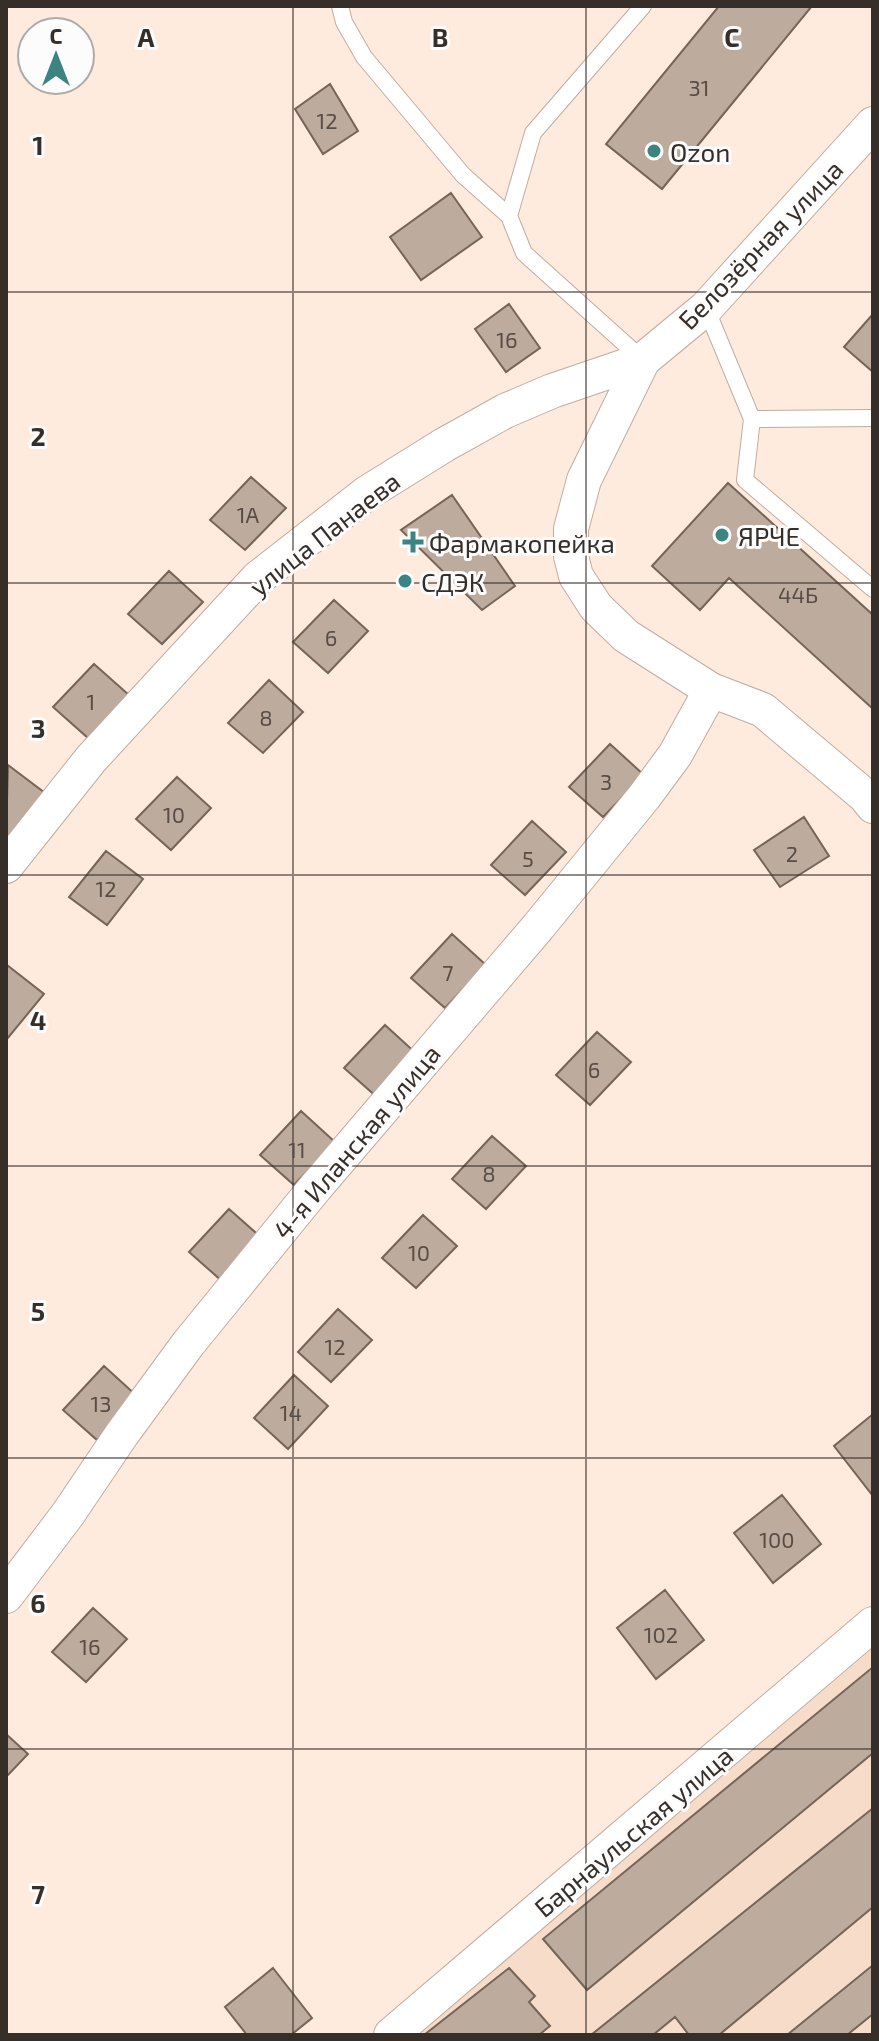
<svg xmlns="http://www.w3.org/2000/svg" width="879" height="2041" font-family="'Exo 2',sans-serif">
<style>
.built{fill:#f7dcca}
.building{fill:#bdab9e;stroke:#756458;stroke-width:2}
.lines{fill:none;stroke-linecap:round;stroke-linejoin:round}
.service-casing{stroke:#c0ada0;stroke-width:18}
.minor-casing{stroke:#c0ada0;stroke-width:36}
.service{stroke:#fff;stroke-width:16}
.minor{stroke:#fff;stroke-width:34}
.grid{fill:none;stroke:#362e29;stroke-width:2;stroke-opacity:0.55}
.poi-dot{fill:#3c8482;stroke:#fcfcfc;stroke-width:3}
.labels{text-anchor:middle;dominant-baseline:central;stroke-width:6;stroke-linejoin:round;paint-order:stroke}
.number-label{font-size:22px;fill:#584d46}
.poi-label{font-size:26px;fill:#362e29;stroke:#fcfcfc;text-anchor:start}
.street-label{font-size:26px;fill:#362e29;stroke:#fcfcfc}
.grid-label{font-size:26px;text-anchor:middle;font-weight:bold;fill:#362e29;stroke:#fcfcfc;stroke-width:6;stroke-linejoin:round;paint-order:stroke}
</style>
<rect width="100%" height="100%" fill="#ffebdd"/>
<!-- built -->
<path class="built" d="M873 1648V2035H407L507 1956Z"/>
<!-- building -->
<path class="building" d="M719 6H812L662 189 606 144Z
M330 84 358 131 323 154 295 109Z
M451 193 482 237 421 280 390 237Z
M509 304 540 348 506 372 475 329Z
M873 314V372L844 347Z
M251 477 286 508 245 550 210 520Z
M728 483 873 615V709L729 578 700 610 652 566Z
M452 495 515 586 482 610 401 530Z
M169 571 203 602 162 644 128 614Z
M334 600 368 631 328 673 293 642Z
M94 664 129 695 88 738 53 707Z
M269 680 303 712 263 753 228 723Z
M610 744 644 775 603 817 569 787Z
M8 765 45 793 9 839 6 837Z
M177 777 211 808 171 850 136 819Z
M804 817 829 856 780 887 754 850Z
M532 821 566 852 525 895 491 865Z
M106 851 143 879 107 925 69 897Z
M452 934 486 965 445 1008 411 978Z
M7 965 44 994 7 1039 6 1038Z
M385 1025 419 1056 378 1098 344 1068Z
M597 1032 631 1062 590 1105 556 1075Z
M301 1111 335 1142 294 1185 260 1155Z
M492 1136 526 1166 486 1209 452 1179Z
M229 1209 264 1240 223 1282 189 1252Z
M423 1215 457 1246 416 1288 382 1258Z
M338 1309 372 1340 331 1382 298 1352Z
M104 1366 138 1397 97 1440 63 1410Z
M294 1375 328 1406 288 1449 254 1418Z
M873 1414V1496L834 1446Z
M782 1495 821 1544 773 1583 734 1533Z
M665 1590 704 1640 656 1679 617 1628Z
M93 1608 127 1639 86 1682 52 1652Z
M873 1667V1753L587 1990 543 1939Z
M6 1734 28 1754 6 1777Z
M873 1808V1907L719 2035H689L675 2017 653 2035H591Z
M873 1965V2014L847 2035H787Z
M273 1968 312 2018 291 2035H247L225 2007Z
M509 1968 535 1996 529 2002 550 2026 539 2035H424Z"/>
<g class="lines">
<!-- service casing -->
<g class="service-casing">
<path id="service" d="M340 6 344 22 364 57 463 175 509 216
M706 308 752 419 745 480 873 589
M643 360 524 253 509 216 533 133 643 6
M752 419 873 418"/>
</g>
<!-- minor casing -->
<g class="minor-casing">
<path id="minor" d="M643 360 584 480 571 529V556L576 576 596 607 626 636 711 690 763 710 865 796 873 806
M6 866 91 759 258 578 367 493 444 445 505 411 552 391 643 360 706 308 873 124
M6 1596 68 1514 122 1434 188 1344 315 1188 538 927 644 797 675 755 711 690
M391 2035 873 1624"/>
</g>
<!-- service -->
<use href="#service" class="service"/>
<!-- minor -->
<use href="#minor" class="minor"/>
</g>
<!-- grid -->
<path class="grid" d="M293 6V2035M586 6V2035M6 292H873M6 583H873M6 875H873M6 1166H873M6 1458H873M6 1749H873"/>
<!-- markers -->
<g class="poi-dot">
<circle cx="654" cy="151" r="8"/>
<circle cx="722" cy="535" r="8"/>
<path d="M409 530h8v8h8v8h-8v8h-8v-8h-8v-8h8z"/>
<circle cx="405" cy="581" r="8"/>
</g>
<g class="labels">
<!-- number labels -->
<g class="number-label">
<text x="699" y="87">31</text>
<text x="327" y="120">12</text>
<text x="507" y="339">16</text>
<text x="248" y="514">1А</text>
<text x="798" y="594">44Б</text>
<text x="331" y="637">6</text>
<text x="91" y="701">1</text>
<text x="266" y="717">8</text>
<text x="606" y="781">3</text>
<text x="174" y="814">10</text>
<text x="792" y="853">2</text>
<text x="528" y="858">5</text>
<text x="106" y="888">12</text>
<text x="448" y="972">7</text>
<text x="594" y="1069">6</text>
<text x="297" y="1149">11</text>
<text x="489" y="1173">8</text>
<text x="419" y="1252">10</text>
<text x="335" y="1346">12</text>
<text x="101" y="1403">13</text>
<text x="291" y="1412">14</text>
<text x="777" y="1539">100</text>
<text x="661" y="1634">102</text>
<text x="90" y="1646">16</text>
</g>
<!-- poi labels -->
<g class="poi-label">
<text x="670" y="151">Ozon</text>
<text x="738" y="535">ЯРЧЕ</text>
<text x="429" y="542">Фармакопейка</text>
<text x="421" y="581">СДЭК</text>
</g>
<!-- street labels -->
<g class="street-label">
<text transform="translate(760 244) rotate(-46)">Белозёрная улица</text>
<text transform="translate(324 533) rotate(-38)">улица Панаева</text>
<text transform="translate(356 1141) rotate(-50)">4-я Иланская улица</text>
<text transform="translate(633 1831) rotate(-40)">Барнаульская улица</text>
</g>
</g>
<g class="grid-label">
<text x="146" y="47">A</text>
<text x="440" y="47">B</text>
<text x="732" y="47">C</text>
<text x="38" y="155">1</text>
<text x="38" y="446">2</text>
<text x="38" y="738">3</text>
<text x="38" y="1030">4</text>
<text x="38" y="1321">5</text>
<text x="38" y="1613">6</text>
<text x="38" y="1904">7</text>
</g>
<!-- border -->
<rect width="879" height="2041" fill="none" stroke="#362e29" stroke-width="16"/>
<!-- north arrow -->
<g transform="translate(56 56)"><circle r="38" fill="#fcfcfc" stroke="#adaaa8" stroke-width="2"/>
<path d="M0-6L14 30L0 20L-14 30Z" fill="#3c8482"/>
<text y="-12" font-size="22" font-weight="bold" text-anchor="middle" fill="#362e29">С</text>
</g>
</svg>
